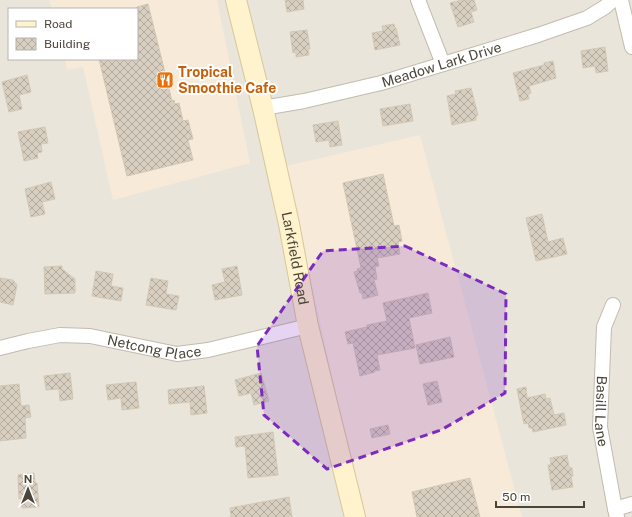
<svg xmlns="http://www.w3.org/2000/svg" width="632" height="517" font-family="'Public Sans',sans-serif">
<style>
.residential{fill:#eae5da;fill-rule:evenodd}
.commercial{fill:#f7ead8}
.building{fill:url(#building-cross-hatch);stroke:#d3c7b4}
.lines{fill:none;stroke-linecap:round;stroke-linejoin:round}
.street-casing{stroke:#c2bbae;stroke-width:16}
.secondary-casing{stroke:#d6c79b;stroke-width:22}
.street{stroke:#fff;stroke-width:14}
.secondary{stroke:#fff3cd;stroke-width:20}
.marked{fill:#7b2cbf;fill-opacity:0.2;stroke:#7b2cbf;stroke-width:3;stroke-dasharray:8 5;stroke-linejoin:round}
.labels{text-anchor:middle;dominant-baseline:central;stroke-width:4;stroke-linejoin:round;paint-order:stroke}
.street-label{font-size:14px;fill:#4b4439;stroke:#fff}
.food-label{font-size:14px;font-weight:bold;fill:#c56008;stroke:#fff;text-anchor:start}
</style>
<defs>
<pattern id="building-cross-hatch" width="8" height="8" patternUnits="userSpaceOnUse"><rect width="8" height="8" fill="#d8cfc1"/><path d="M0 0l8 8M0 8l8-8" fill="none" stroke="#b1aa9e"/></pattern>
</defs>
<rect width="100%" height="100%" fill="#f6f3ec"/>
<!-- residential -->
<path class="residential" d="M0 0H632V517H0ZM9 9H137V59H9Z"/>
<!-- commercial -->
<path class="commercial" d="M49 0H217L250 163 113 200 83 67 67 70 65 59H137V9H52Z
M420 135 522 517H363L286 166Z"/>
<!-- building -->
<path class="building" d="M285 0H303L304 9 287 12Z
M462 0H474L477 10 471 12 474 22 458 27 450 3Z
M148 4 172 101 174 100 175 104 179 103 183 121 188 120 193 139 188 140 193 160 127 176 99 59H137V7Z
M394 24 395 28H396L400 45 375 50 372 33 383 31 382 26Z
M307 30 310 49H308L309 55 296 57V52L293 53 290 32Z
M605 47 608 71 596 73 595 66 583 68 581 51Z
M553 61 556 78 529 86 531 93 528 94 529 99 520 101 513 73 544 65V63Z
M27 75 31 92 19 95 22 109 9 112 2 82Z
M471 88 478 115 476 116V120L452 125 447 96 456 94 455 91Z
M410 104 413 121 383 126 380 109Z
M338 121 342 145 330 147 329 140 316 142 313 125Z
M45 127 48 143 41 144 42 152 37 153 38 158 24 161 18 132Z
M383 174 394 226 399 225 402 241 398 242 400 254 377 258 379 266 375 267 377 279 374 280 378 295 363 299 362 293H360L354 272 358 271 357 269 361 268 343 183Z
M51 182 55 199 42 202 45 214 31 217 25 189Z
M542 214 548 242 563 238 567 254 536 261 526 218Z
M62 266V269L75 279V293L45 294 44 267Z
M237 266 242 295 215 300 212 285 225 282 222 269Z
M96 271 113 274 111 286 123 288 121 301 92 296Z
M0 278 13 280 17 285 13 305 0 302Z
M151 278 168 281 166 294 179 296 176 310 146 305Z
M428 293 432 313 409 318 415 348 377 355 380 370 374 371 375 372 360 376 353 343 348 344 345 332 367 327V325L387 321 383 303Z
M450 337 454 357 420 364 416 345Z
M70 373 73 399 60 401 59 389 46 390 44 376Z
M261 373 269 401 254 405 251 393 239 396 235 380Z
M437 381 442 402 428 405 423 384Z
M136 382 139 408 122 410 121 398 108 400 106 385Z
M19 384 21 406 29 405 31 417 25 418 26 438 0 441V386Z
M204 386 207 413 191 415 190 402 169 404 168 390Z
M526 387 527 398 545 394 546 399 550 398 554 415 564 413 566 425 533 432 532 428H529L528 423 524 424 517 389Z
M388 425 390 434 372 438 370 429Z
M273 432 278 475 248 478 245 446 236 447 235 437Z
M567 455 569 467 572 468 573 476H571L573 487 552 490 548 465H551L550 458Z
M34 473 35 483H37L39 507 22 508 21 498 19 499 18 475Z
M470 478 480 517H417L412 492Z
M289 497 292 517H231L230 508Z"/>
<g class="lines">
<!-- street casing -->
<g class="street-casing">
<g id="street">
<path d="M418 0 443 64"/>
<path d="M621 0 632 47"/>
<path id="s1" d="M263 108 304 101 381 83 538 35 587 18 605 7 613 0"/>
<path id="s2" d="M613 305 604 327 600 427 615 509 617 517"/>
<path id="s3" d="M0 348 28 341 60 335 90 336 177 354 208 350 308 326"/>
<path d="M615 509 632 504"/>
</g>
</g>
<!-- secondary casing -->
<g class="secondary-casing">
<g id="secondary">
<path id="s4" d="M236 0 263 108 289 224 308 326 355 517"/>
</g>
</g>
<!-- street -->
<use href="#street" class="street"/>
<!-- secondary -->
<use href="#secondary" class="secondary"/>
</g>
<!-- marked area -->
<path class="marked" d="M405 246 506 294 505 393 441 430 327 469 264 415 257 346 323 251Z"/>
<!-- icons -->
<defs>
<g id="restaurant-square" transform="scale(0.9)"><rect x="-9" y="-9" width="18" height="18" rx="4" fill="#e8710a" stroke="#fff"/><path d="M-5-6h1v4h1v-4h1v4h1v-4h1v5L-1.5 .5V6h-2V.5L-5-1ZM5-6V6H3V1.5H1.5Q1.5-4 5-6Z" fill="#fff"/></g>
</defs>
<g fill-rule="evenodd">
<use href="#restaurant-square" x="165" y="80"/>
</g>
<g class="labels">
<!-- street labels -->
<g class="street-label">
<text stroke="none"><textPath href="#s1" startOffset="184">Meadow Lark Drive</textPath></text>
<text stroke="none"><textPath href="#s4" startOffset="265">Larkfield Road</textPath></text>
<text stroke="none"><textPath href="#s3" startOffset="157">Netcong Place</textPath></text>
<text stroke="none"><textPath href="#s2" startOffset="108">Basill Lane</textPath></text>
</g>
<!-- food labels -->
<g class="food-label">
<text x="178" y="72">Tropical<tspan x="178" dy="16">Smoothie Cafe</tspan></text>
</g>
</g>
<!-- legend -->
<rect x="8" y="8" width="130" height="52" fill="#ffffff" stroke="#b7b4b0"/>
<rect x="16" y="21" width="20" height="6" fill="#fff3cd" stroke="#b7b4b0"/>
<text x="44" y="28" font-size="12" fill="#4b4439">Road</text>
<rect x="16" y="38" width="20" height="12" fill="url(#building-cross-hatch)" stroke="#b7b4b0"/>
<text x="44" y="48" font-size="12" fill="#4b4439">Building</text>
<!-- north arrow -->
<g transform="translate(28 489)" stroke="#ffffff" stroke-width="3" paint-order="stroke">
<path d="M0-3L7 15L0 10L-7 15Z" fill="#4b4439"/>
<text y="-6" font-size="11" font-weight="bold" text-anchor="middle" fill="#4b4439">N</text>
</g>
<!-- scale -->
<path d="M496 501v6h88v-6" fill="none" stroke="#4b4439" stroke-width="2"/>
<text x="502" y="501" font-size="12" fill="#4b4439" stroke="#ffffff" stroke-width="3" paint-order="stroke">50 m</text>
</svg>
